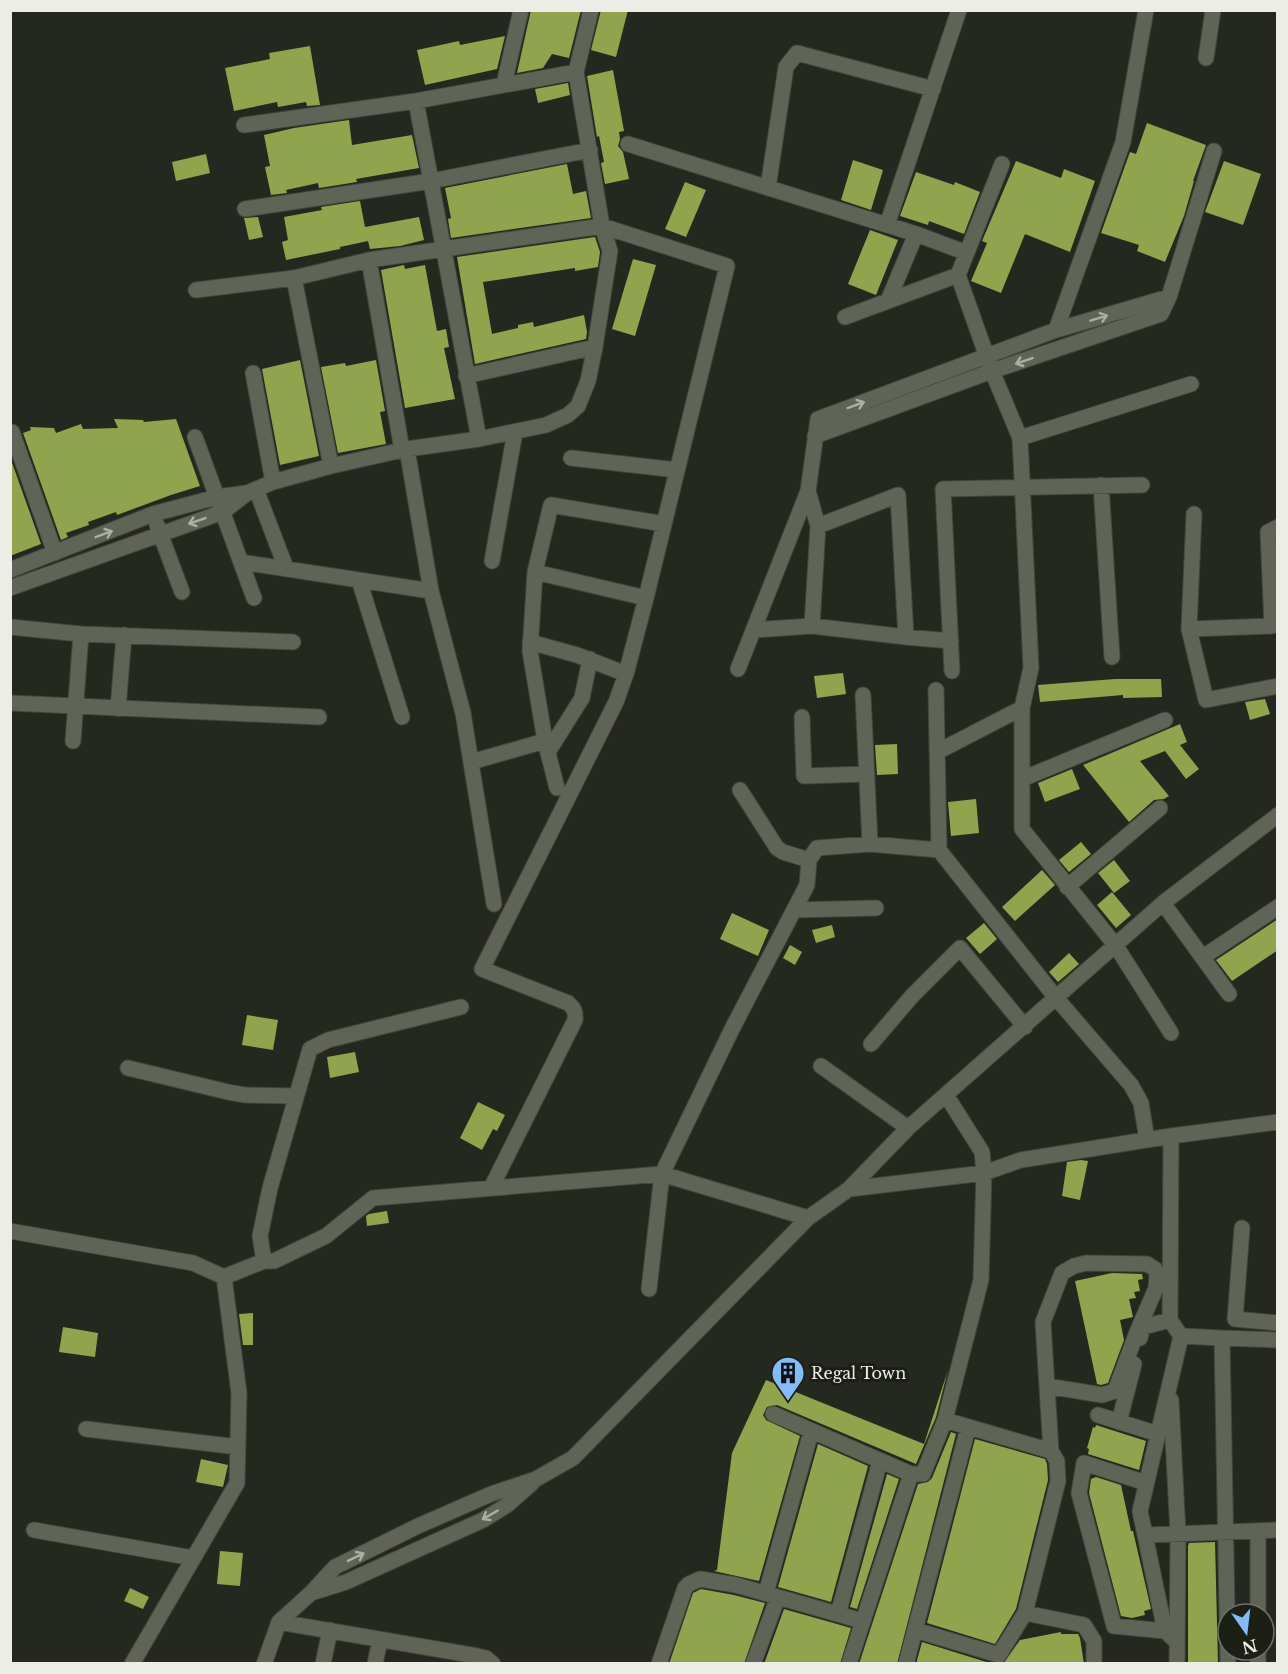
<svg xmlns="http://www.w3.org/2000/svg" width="1288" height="1674" font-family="'Libre Baskerville',serif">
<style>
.building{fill:#90a44d}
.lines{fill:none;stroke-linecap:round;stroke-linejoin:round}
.minor-casing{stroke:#43463d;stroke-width:17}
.minor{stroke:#606457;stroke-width:15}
.oneway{stroke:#acafa6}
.labels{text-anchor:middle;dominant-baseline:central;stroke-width:6;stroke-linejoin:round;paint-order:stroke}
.poi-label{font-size:16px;fill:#ebede6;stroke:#1c1f14;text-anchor:start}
</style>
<rect width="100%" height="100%" fill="#25281e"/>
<!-- building -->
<path class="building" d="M531 10H581L569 58 552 54 543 68 517 73Z
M601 10H628L616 57 591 50Z
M505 36 497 69 425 85 417 50 459 41 460 45Z
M310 46 320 105 307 106 306 102 278 107 277 102 234 111 225 68 270 59 269 53Z
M613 70 624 131 619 132 620 139 618 146 623 152 629 179 605 184 601 163 604 162 599 136 597 137 587 76Z
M568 83 570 95 538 103 535 89Z
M349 120 352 145 412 135 419 168 356 179 357 182 319 188 318 183 286 190 287 193 271 195 265 167 270 166 264 135 294 128Z
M1147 123 1206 145 1193 181H1194L1184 216 1165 262 1137 251 1139 245 1101 233 1130 152 1136 154Z
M206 154 210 173 176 181 172 162Z
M853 160 883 170 871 210 841 200Z
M1016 161 1061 178 1064 169 1095 181 1070 252 1025 234 1001 293 971 281 987 243 982 241Z
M1224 161 1261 174 1243 225 1205 212Z
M567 164 573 194 586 191 591 218 451 238 448 219 451 218 445 188Z
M916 172 954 185 955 182 980 192 964 234 929 221 928 225 900 216Z
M685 182 706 190 686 237 665 229Z
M360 201 365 227 419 217 424 240 400 246 370 249 368 241 340 247V249L286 260 282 242 288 240 284 217 322 210 321 207Z
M258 217 263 237 249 240 244 218Z
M870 230 898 240 876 295 848 284Z
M595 237 600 252 598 267 575 271V268L483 282 492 334 518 328V325L533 322 534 327 584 315 587 332 586 339 475 364 457 257Z
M633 259 656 265 635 336 612 329Z
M404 265 405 269 425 265 437 331 446 329 449 347 444 348 455 399 405 408 381 270Z
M300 360 319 456 280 465 262 369Z
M376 360 385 411 380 412 386 444 338 453 321 367 345 363 346 366Z
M114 419 143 420 144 422 176 419 200 486 171 495 117 515 116 512 88 522 89 525 66 533 68 537 61 540 23 433 31 430 30 427 54 428 56 433 81 424 83 429 118 428Z
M10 457 41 544 10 556Z
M843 673 846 694 817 698 814 676Z
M1115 679H1161L1162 697 1123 698V695L1040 702 1038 685Z
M1265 699 1270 714 1250 720 1245 702Z
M1180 724 1187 742 1180 745 1199 769 1186 779 1165 751 1140 761 1169 796 1164 799 1154 800 1129 822 1083 765Z
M897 744 898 774 877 775 875 745Z
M1072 769 1080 789 1045 802 1038 783Z
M976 799 979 833 951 836 948 802Z
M1081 842 1091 854 1069 872 1059 860Z
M1114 860 1130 881 1114 893 1098 873Z
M1042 870 1055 885 1015 921 1002 907Z
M1112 892 1131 915 1116 928 1097 905Z
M732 913 769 930 758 956 720 939Z
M1278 919V950L1232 981 1216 960Z
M984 923 997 939 980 954 966 938Z
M832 925 835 937 816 943 812 930Z
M790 945 802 952 795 965 783 958Z
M1069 953 1079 964 1058 982 1049 972Z
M247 1015 278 1020 273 1050 242 1045Z
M355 1052 359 1072 330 1078 327 1057Z
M478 1102 505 1115 497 1131 493 1129 482 1150 460 1138Z
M1081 1160 1088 1161 1080 1200 1062 1196 1067 1162Z
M387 1211 389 1223 367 1226 366 1216 369 1214Z
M1112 1273 1142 1274 1143 1279 1138 1280 1140 1291 1134 1292 1136 1298 1129 1299 1133 1317 1120 1320 1124 1340 1108 1383 1101 1385 1097 1384 1075 1281Z
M253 1313V1345H243L239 1314Z
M63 1327 98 1333 95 1357 59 1352Z
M948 1370 936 1417 916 1464 777 1405 767 1407 763 1415 766 1420 800 1436 759 1581 714 1571 717 1570 732 1453 766 1380 924 1444Z
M1096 1425 1146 1441 1139 1470 1088 1454 1089 1449 1087 1448 1093 1427 1095 1428Z
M951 1432 956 1434 897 1664H859L918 1484 928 1482 932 1478Z
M975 1439 1045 1459 1047 1464 1048 1480 1016 1609 995 1644 927 1623Z
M818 1444 868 1466 831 1602 778 1587Z
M201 1459 228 1465 223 1487 196 1482Z
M887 1474 899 1479 857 1609 850 1607Z
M1096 1477 1121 1485 1131 1531H1133L1151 1609 1144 1611 1145 1615 1132 1618 1121 1616 1089 1493 1091 1479Z
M1215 1542 1218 1664H1188V1546L1189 1543Z
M220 1551 243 1553 240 1586 217 1584Z
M130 1588 149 1597 143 1609 124 1601Z
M701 1589 734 1595 765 1603 744 1664H669L693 1593Z
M784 1609 851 1628 840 1664H764Z
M1061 1632V1634H1078L1080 1638 1084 1664H1003L1020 1640Z
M922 1642 993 1664H916Z"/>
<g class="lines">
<!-- minor casing -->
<g class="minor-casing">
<path id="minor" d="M1206 58 1213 10
M504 84 521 10
M416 101 479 439
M244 125 416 101 576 72
M628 144 916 234 967 253
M1002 164 958 275 992 371 1020 438 1031 668 1022 708V829L1116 946 1171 1033
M768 188 786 67 797 53 933 89
M245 209 431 181 590 150
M887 225 959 10
M369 260 402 450
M196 290 294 278
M888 301 916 234
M845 317 958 275
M1056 330 1123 142 1146 10
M253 373 273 482
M466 376 595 347 610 251 602 226 576 72 591 10
M12 432 55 553
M815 436 992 371 1161 314 1169 297 1214 151
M195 437 254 598
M1020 438 1191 384
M407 449 431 591 463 713 494 904
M571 458 677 470
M331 466 294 278 369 260 602 226 727 266 646 598 626 674 616 702 482 969 568 1003C574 1008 576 1012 575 1020L491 1188
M1101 485 1112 657
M256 489 286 568
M808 491 818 526 812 626
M1194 514 1189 629 1206 700 1278 686
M157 525 182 592
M492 561 515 432
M241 562 431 591
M10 570 153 514 217 497 247 493 273 482 331 466 407 449 479 439 546 425 568 415 578 406 588 381 595 347
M535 572 530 651 545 741 557 788
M359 580 402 717
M10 588 223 512 247 493
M646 598 535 572 551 505 664 524
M10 627 81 634 293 642
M1189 629 1272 626 1268 532 1278 527
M753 630 812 626 906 637 898 495 818 526
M906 637 951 641
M530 642 577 655 626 674
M738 669 808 491 818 419 1056 330 1169 297
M952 671 943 489 1142 485
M936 690 939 850
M863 695 870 844
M10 703 319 717
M118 709 124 635
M802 717 804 776 867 774
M73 741 81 634
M548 752 582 698 590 659
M937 752 1022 708
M471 762 545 741
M1022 779 1165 720
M740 790 777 848 783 852 809 860
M1067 887 1160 808
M1163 903 1229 994
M794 910 876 908
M1203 957 1278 907
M871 1044 912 996 960 948 1025 1027
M821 1066 908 1128
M128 1068 228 1092 245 1095 296 1096
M1171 1136 1170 1320 1181 1336 1222 1338 1228 1664
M849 1189 984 1173 1021 1160 1171 1136 1278 1122
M1242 1228 1235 1319 1278 1323
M10 1231 193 1263 224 1277 264 1261H274L326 1236 373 1198 662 1174 808 1218
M264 1261 260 1236 270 1188 310 1049 328 1040 461 1007
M649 1289 662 1174 732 1029 807 885 809 860 817 848 870 844 939 850 1057 999 1131 1085 1141 1103 1147 1140
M1140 1338 1143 1327 1170 1320
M1222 1338 1278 1340
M1047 1386 1102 1395 1115 1391 1137 1332 1156 1288 1157 1274 1155 1269 1147 1264 1086 1263 1074 1266 1062 1273 1043 1322 1051 1451
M1171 1400 1178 1533 1177 1664
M773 1414 911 1474
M1098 1415 1158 1434
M1119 1422 1134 1364
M86 1429 238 1447
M1146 1483 1084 1463 1079 1493 1114 1626 1165 1631
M34 1530 193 1558
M1258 1531V1614
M1146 1535 1278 1530
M311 1593 346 1582 483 1520 507 1505 532 1483
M766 1593 811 1432
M1025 1613 1084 1625 1094 1641V1664
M838 1614 880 1461
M279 1622 477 1656 486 1658 493 1664
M915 1630 999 1655 1025 1613 1058 1481 1057 1461 1051 1451 945 1420
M1177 1642 1165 1631 1140 1511 1181 1336
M1258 1650V1664
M132 1664 237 1483 239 1393 224 1277
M264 1664 279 1622 311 1593 335 1567 418 1526 491 1494 536 1479 573 1458 808 1218 849 1189 908 1128 1163 903 1278 815
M323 1664 330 1630
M375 1664 380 1640
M659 1664 685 1588 689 1584 700 1579 736 1585 862 1621
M753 1664 778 1597
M849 1664 911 1474H923L945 1420 981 1280 984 1173 982 1152 946 1095
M906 1664 968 1428"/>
</g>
<!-- minor -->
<use href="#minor" class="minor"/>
</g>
<!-- one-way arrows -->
<defs><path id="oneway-shaft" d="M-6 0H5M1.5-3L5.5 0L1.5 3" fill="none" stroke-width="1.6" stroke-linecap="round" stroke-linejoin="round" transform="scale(1.5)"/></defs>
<g class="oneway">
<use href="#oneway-shaft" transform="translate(1099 318) rotate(-17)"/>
<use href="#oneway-shaft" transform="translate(1024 361) rotate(161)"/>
<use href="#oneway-shaft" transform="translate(856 405) rotate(-20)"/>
<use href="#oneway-shaft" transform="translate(197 521) rotate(161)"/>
<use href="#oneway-shaft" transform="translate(104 534) rotate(-21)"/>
<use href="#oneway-shaft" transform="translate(490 1515) rotate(150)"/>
<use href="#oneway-shaft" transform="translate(356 1557) rotate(-26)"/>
</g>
<!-- icons -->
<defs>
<g id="building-pin" transform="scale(1.725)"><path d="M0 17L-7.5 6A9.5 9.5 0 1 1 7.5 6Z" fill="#84bcfb" stroke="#1c1f14"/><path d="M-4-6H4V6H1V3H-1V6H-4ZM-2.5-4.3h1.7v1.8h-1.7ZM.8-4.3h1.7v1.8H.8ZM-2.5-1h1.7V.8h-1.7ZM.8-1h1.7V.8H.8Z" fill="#111"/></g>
</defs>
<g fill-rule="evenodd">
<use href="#building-pin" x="788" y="1373"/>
</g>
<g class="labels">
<!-- poi labels -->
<g class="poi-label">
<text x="811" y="1373">Regal Town</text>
</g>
</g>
<!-- border -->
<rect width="1288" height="1674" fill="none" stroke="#ebede6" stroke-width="24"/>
<!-- north arrow -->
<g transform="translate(1246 1632) rotate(166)"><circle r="28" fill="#1c1f14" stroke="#6f7168" stroke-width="1.5"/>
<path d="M0-4.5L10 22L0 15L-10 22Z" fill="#84bcfb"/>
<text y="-9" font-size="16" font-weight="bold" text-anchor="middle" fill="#ebede6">N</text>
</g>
</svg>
